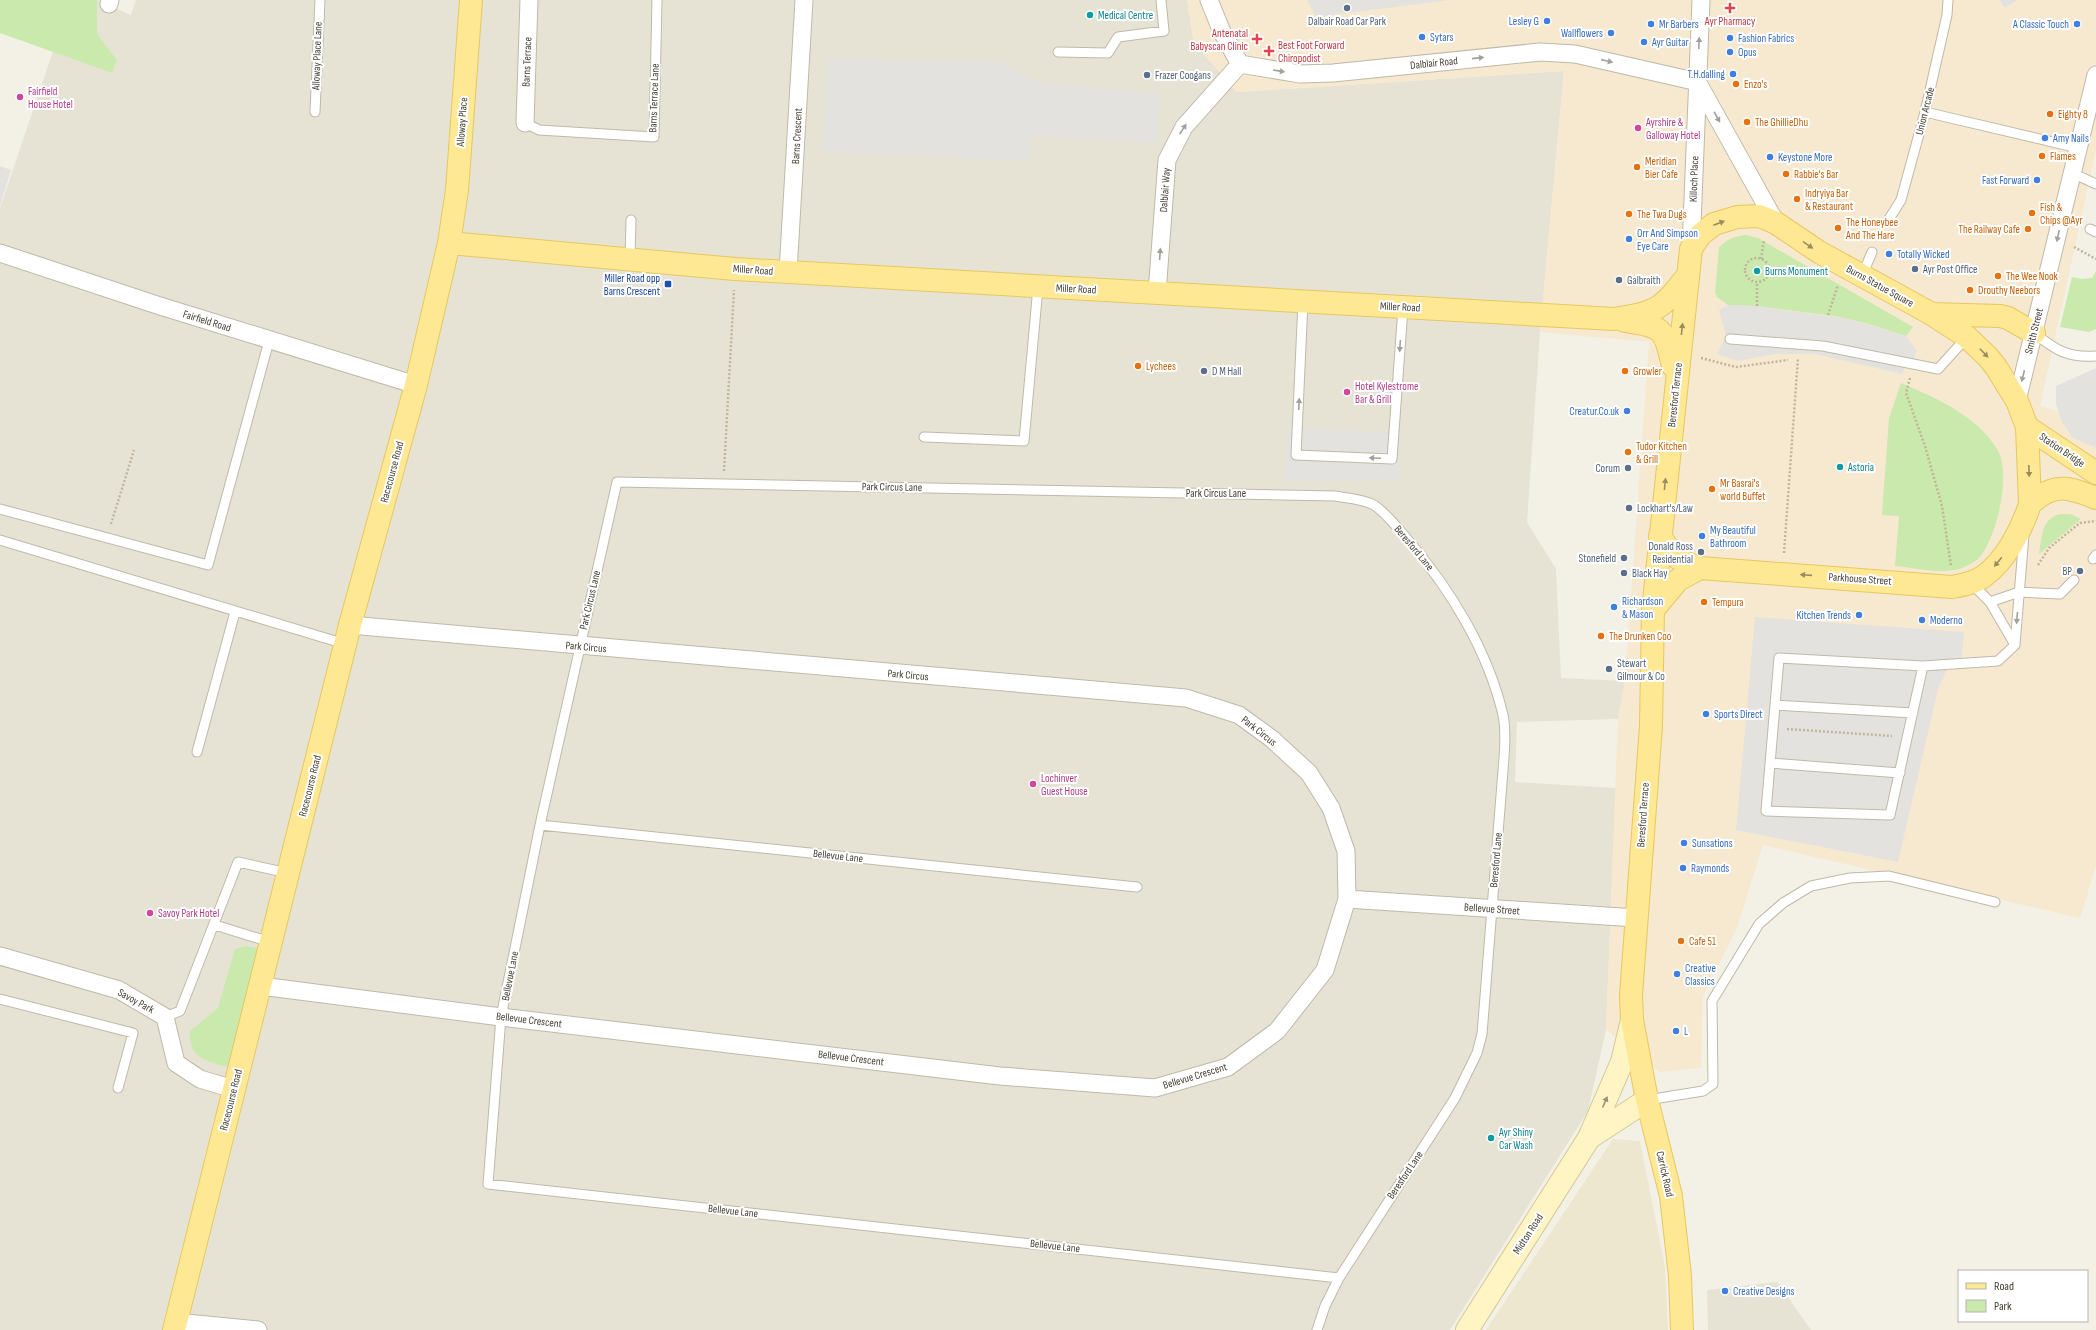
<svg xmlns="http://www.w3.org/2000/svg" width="2096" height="1330" font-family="'Sofia Sans Condensed',sans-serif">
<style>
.residential{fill:#e7e3d4}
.commercial{fill:#f6e9d0}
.education{fill:#ede7cf}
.green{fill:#c9e9ad}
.parking{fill:#e4e2de}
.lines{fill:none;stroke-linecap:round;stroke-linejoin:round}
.lane-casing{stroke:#bfb9a8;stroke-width:11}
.street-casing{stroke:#bfb9a8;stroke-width:19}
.secondary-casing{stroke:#d4c895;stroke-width:24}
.primary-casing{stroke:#e6c861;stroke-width:24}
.path{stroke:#c1b699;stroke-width:2.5;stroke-dasharray:2 2;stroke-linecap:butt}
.lane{stroke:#fff;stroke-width:9}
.street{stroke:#fff;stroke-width:17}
.secondary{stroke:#fff5c4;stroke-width:22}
.primary{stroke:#ffe893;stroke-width:22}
.oneway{fill:#a2a09a}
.oneway2{fill:#998c5f}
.oneway3{fill:#999275}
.service-dot{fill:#5c6f8a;stroke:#fff;stroke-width:1.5}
.health-dot{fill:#e0444e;stroke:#fff;stroke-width:1.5}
.culture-dot{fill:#0f9aa8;stroke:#fff;stroke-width:1.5}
.shop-dot{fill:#3f7fe0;stroke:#fff;stroke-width:1.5}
.food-dot{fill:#e8710a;stroke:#fff;stroke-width:1.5}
.hotel-dot{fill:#d1479c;stroke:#fff;stroke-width:1.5}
.transit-dot{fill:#1a4fb4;stroke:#fff;stroke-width:1.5}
.labels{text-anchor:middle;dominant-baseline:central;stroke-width:4;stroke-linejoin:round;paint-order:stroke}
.culture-label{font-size:11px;fill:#0d838f;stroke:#fff;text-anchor:start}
.service-label{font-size:11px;fill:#4e5e75;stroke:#fff;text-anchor:start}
.shop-label{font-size:11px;fill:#366cbe;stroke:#fff;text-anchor:start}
.health-label{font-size:11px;fill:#be3a42;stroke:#fff}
.street-label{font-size:11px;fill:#464135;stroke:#fff}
.food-label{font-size:11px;fill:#c56008;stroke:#fff;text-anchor:start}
.hotel-label{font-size:11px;fill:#b23c85;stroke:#fff;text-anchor:start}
.transit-label{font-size:11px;fill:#164399;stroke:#fff;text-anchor:end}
</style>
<rect width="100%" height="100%" fill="#f3f0e6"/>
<!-- residential -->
<path class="residential" d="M97 0 131 15 136 0H1187L1194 43 1237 92 1564 71 1540 332 1527 522 1556 569 1561 678 1625 681 1618 719 1517 722 1515 782 1616 788 1606 1030 1588 1111 1450 1330H0V208L53 51 112 73 117 60 97 35Z
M1777 1282 1811 1330H1708L1707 1290Z"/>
<!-- commercial -->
<path class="commercial" d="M1187 0H2096V150L2040 406 2096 424V866L2080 918 1763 845 1737 928 1703 996 1701 1068 1660 1072 1606 1030 1618 719 1625 681 1649 342 1540 332 1564 71 1237 92 1194 43Z"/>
<!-- education -->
<path class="education" d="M1613 1139 1640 1141 1665 1267 1668 1330H1486Z"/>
<!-- green -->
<path class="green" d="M0 0H97V34L117 60 112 73 0 33Z
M1746 235 1758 238 1913 327 1906 336 1865 323 1834 316 1757 306 1728 305 1717 297 1715 292 1719 247C1728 239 1734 236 1746 235Z
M2096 271V329L2089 332 2060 327 2072 277 2082 279 2092 278Z
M1901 383C1936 398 1976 415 1997 449 2012 473 1997 539 1978 559 1974 562 1967 566 1962 568 1942 575 1916 568 1895 566L1899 516 1882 515 1889 418Z
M2060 514H2070L2081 519 2039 554C2042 537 2041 519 2060 514Z
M245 946 258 948 228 1067C206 1061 188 1058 190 1031L218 1008 235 949Z"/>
<!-- parking -->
<path class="parking" d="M1307 0H1450L1316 17Z
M1999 0H2017L2005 8Z
M829 58 997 62 1038 82 1161 94 1156 143 1031 136 1027 161 823 152Z
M0 166 11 170 0 206Z
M1728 305 1757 306 1849 319 1906 336 1917 351 1910 365 1906 366 1902 374 1815 354H1775L1738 361 1717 354 1726 336 1719 310Z
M2096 368V448L2072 437 2061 420 2056 404V386Z
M1288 428 1401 433 1399 480H1285Z
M1755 617 1964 632 1961 660 1951 661 1938 689 1898 862 1736 830Z"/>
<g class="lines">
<!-- lane casing -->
<g class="lane-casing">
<path id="lane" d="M1058 52 1108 53 1118 37 1164 31 1161 0
M315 112 320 0
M1925 112 2078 148
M525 123 539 130 654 137 657 0
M2072 173 2096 184
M1889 219 1901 200 1925 112 1947 15 1948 0
M2090 229 2096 232
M630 259 631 220
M1862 276 1872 252
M1303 302 1296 455 1392 459 1403 308
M2034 333C2056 350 2067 358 2096 356
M1730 339 1823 346 1938 369 1967 337
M924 437 1024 441 1038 287
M0 509 208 565 269 341
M0 540 345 644
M2093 559 2096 555
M1971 583 1990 602 2015 645
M1990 602 2019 592 2060 594 2074 580
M1923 666 1890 815 1766 811 1779 658 1923 666 1998 661 2015 645 2024 535
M1775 705 1913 713
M197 752 235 612
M1770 763 1900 773
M540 825 1137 887
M215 925 270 942
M0 999 133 1033 118 1088
M165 1017 180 1011 238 862 288 873
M1647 1100 1703 1091 1713 1084 1712 1001 1759 924 1783 903 1811 886 1850 878 1889 876 1995 902
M1317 1330 1325 1306 1339 1278 1455 1098 1477 1053 1482 1034 1504 758C1505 744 1506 729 1503 715 1488 651 1451 590 1408 540 1398 528 1387 514 1374 505 1363 499 1347 498 1335 496L617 482 540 825 501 1017 488 1184 1339 1278"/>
</g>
<!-- street casing -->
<g class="street-casing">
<path id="street" d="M1209 0 1222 32 1240 64
M109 4 110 0
M1240 64 1300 74 1333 73 1540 52 1575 54 1698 82
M1698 83 1776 223
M525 123 529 0
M1691 249 1701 0
M0 253 157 305 416 385
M788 272 804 0
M1157 293 1167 160 1184 127 1240 64
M2017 401 2096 75
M1347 899 1636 918
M0 956 119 990 165 1017 176 1063 200 1079 233 1089
M261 986 501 1017 1000 1076 1155 1088 1228 1067 1277 1031 1325 970 1347 899 1346 851 1331 808 1309 773 1272 739 1239 715 1186 698 350 625
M176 1322 258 1330"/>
</g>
<!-- secondary casing -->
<g class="secondary-casing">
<path id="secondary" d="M1589 1138 1647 1100
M1467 1330 1589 1138 1622 1062 1632 1020"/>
</g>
<!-- primary casing -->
<g class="primary-casing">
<path id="primary" d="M449 243 735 269 1614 319C1658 312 1661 310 1688 275
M1931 314 2000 316 2008 318 2034 333
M1625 321C1664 327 1664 328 1673 366
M2027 427 2096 473
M2030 504C2054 482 2068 487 2096 498
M1660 536C1672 556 1678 561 1700 568L1952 587C1963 585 1975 583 1984 576 2006 560 2022 529 2030 504L2027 427 2017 401 1996 367 1988 357 1967 337 1930 313 1819 252 1776 223 1767 219 1759 216 1737 217 1714 224 1700 235 1691 249 1653 610 1651 726 1631 995 1632 1020 1647 1100 1671 1196 1680 1276 1682 1330
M1653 610 1678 580 1700 568
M174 1330 350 625 416 385 449 243 457 190 471 0"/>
</g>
<!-- path -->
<path class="path" d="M2074 247 2096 259
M1745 270a12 12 0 1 1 24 0a12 12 0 1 1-24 0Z
M1761 259 1764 241
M1757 306V283
M1828 315 1838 285
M1701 358 1736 367 1788 360
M1910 378 1906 393 1925 446 1942 506 1951 566
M724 471 734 290
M111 524 134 450
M1784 553 1798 358
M2038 565 2049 548 2080 523 2096 521
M1787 729 1892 736"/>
<!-- lane -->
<use href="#lane" class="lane"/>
<!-- street -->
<use href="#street" class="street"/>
<!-- secondary -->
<use href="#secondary" class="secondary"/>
<!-- primary -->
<use href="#primary" class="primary"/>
</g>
<!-- one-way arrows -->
<defs><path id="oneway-solid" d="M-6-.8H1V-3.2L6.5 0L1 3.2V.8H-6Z"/></defs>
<g class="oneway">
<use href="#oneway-solid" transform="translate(1699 43) rotate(-88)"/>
<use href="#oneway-solid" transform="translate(1478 58) rotate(-6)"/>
<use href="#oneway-solid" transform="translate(1607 61) rotate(13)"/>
<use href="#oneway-solid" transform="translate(1279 71) rotate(9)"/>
<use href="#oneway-solid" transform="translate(1717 117) rotate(61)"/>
<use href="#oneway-solid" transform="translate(1183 129) rotate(-57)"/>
<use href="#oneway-solid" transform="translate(2058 236) rotate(103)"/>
<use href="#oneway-solid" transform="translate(1160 254) rotate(-86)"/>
<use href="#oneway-solid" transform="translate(1400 346) rotate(94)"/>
<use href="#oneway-solid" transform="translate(2023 376) rotate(104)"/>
<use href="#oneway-solid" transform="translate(1299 404) rotate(-87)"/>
<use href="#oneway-solid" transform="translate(1375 458) rotate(-178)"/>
<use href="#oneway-solid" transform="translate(2017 618) rotate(95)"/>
</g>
<g class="oneway2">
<use href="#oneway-solid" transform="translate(1719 223) rotate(-21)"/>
<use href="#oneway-solid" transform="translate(1808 245) rotate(34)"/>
<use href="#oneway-solid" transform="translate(1682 329) rotate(-84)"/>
<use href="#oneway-solid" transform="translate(1984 353) rotate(46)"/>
<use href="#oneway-solid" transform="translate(2029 471) rotate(88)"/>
<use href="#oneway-solid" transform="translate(1665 484) rotate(-84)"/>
<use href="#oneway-solid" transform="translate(1998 562) rotate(129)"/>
<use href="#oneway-solid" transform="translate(1806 575) rotate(-176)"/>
</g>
<use class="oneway3" href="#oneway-solid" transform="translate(1605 1102) rotate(-67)"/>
<!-- markers -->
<g class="service-dot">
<circle cx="1347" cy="8" r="4"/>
<circle cx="1147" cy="75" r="4"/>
<circle cx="1915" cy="269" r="4"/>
<circle cx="1619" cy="280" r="4"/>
<circle cx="1204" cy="371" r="4"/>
<circle cx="1628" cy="468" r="4"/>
<circle cx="1629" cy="508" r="4"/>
<circle cx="1701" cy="552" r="4"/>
<circle cx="1624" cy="558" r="4"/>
<circle cx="2080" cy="571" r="4"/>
<circle cx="1624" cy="573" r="4"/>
<circle cx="1609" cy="669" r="4"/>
</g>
<g class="health-dot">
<path d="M1728 2h4v4h4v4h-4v4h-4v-4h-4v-4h4z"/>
<path d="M1255 33h4v4h4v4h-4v4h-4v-4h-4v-4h4z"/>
<path d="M1267 45h4v4h4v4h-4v4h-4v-4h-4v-4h4z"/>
</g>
<g class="culture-dot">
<circle cx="1090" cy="15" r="4"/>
<circle cx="1757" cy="271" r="4"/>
<circle cx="1840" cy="467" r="4"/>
<circle cx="1491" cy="1138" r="4"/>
</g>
<g class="shop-dot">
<circle cx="1547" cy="21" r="4"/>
<circle cx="1651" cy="24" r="4"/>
<circle cx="2077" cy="24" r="4"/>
<circle cx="1611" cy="33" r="4"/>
<circle cx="1422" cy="37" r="4"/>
<circle cx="1730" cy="38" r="4"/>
<circle cx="1644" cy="42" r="4"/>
<circle cx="1730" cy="52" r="4"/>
<circle cx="1733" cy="74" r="4"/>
<circle cx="2045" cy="138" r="4"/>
<circle cx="1770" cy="157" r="4"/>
<circle cx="2037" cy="180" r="4"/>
<circle cx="1629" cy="239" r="4"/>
<circle cx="1889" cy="254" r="4"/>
<circle cx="1627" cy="411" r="4"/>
<circle cx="1702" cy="536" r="4"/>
<circle cx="1614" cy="607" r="4"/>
<circle cx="1859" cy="615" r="4"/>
<circle cx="1922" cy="620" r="4"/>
<circle cx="1706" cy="714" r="4"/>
<circle cx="1684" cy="843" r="4"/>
<circle cx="1683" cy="868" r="4"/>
<circle cx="1677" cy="974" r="4"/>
<circle cx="1676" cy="1031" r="4"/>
<circle cx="1725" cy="1291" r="4"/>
</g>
<g class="food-dot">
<circle cx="1736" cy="84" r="4"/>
<circle cx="2050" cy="114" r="4"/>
<circle cx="1747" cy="122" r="4"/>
<circle cx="2042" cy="156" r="4"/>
<circle cx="1637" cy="167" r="4"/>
<circle cx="1786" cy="174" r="4"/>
<circle cx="1797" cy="199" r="4"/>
<circle cx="2032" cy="213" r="4"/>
<circle cx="1629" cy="214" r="4"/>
<circle cx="1838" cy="228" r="4"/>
<circle cx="2028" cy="229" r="4"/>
<circle cx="1998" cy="276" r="4"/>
<circle cx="1970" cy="290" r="4"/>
<circle cx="1138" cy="366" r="4"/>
<circle cx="1625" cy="371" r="4"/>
<circle cx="1628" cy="452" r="4"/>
<circle cx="1712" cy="489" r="4"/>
<circle cx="1704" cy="602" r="4"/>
<circle cx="1601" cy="636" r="4"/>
<circle cx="1681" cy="941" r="4"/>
</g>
<g class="hotel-dot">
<circle cx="20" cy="97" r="4"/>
<circle cx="1638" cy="128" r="4"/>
<circle cx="1347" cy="392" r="4"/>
<circle cx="1033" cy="784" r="4"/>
<circle cx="150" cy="913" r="4"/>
</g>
<rect class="transit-dot" x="664" y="280" width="8" height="8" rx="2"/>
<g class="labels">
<!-- culture labels -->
<g class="culture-label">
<text x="1098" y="15">Medical Centre</text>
<text x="1765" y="271">Burns Monument</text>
<text x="1848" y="467">Astoria</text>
<text x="1499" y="1132">Ayr Shiny<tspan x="1499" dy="13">Car Wash</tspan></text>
</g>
<!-- service labels -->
<g class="service-label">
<text x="1347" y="21" text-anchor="middle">Dalbair Road Car Park</text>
<text x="1155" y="75">Frazer Coogans</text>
<text x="1923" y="269">Ayr Post Office</text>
<text x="1627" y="280">Galbraith</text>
<text x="1212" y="371">D M Hall</text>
<text x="1620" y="468" text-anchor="end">Corum</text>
<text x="1637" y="508">Lockhart's/Law</text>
<text x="1693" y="546" text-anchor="end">Donald Ross<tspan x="1693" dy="13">Residential</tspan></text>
<text x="1616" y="558" text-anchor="end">Stonefield</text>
<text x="2072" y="571" text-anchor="end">BP</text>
<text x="1632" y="573">Black Hay</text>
<text x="1617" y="663">Stewart<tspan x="1617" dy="13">Gilmour &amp; Co</tspan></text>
</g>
<!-- shop labels -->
<g class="shop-label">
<text x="1539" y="21" text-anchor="end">Lesley G</text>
<text x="1659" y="24">Mr Barbers</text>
<text x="2069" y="24" text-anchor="end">A Classic Touch</text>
<text x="1603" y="33" text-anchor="end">Wallflowers</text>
<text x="1430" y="37">Sytars</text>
<text x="1738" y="38">Fashion Fabrics</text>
<text x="1652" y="42">Ayr Guitar</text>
<text x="1738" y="52">Opus</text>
<text x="1725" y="74" text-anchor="end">T.H.dalling</text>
<text x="2053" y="138">Amy Nails</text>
<text x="1778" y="157">Keystone More</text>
<text x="2029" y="180" text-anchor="end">Fast Forward</text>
<text x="1637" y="233">Orr And Simpson<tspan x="1637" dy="13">Eye Care</tspan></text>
<text x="1897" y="254">Totally Wicked</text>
<text x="1619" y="411" text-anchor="end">Creatur.Co.uk</text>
<text x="1710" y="530">My Beautiful<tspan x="1710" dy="13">Bathroom</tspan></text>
<text x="1622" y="601">Richardson<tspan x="1622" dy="13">&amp; Mason</tspan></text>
<text x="1851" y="615" text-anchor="end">Kitchen Trends</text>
<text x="1930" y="620">Moderno</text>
<text x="1714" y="714">Sports Direct</text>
<text x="1692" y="843">Sunsations</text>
<text x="1691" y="868">Raymonds</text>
<text x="1685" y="968">Creative<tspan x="1685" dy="13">Classics</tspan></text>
<text x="1684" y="1031">L</text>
<text x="1733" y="1291">Creative Designs</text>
</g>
<!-- health labels -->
<g class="health-label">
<text x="1730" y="21">Ayr Pharmacy</text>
<text x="1248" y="33" text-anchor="end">Antenatal<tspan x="1248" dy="13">Babyscan Clinic</tspan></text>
<text x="1278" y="45" text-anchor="start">Best Foot Forward<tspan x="1278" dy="13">Chiropodist</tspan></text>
</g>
<!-- street labels -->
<g class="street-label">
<text transform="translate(317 56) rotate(-88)">Alloway Place Lane</text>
<text transform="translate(527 62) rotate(-88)">Barns Terrace</text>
<text transform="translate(1434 63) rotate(-6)">Dalblair Road</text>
<text transform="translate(654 98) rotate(-88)">Barns Terrace Lane</text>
<text transform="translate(1925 111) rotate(-76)">Union Arcade</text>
<text transform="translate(462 122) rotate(-86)">Alloway Place</text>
<text transform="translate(797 136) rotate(-87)">Barns Crescent</text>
<text transform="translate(1694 179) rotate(-88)">Killoch Place</text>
<text transform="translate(1165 190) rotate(-86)">Dalblair Way</text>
<text transform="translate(753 270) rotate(4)">Miller Road</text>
<text transform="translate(1880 286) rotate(29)">Burns Statue Square</text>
<text transform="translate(1076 289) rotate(3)">Miller Road</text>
<text transform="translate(1400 307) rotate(3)">Miller Road</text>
<text transform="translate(207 321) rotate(17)">Fairfield Road</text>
<text transform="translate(2034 331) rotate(-76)">Smith Street</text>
<text transform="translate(1675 395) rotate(-84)">Beresford Terrace</text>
<text transform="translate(2062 450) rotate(34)">Station Bridge</text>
<text transform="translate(392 472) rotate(-75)">Racecourse Road</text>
<text transform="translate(892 487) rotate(1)">Park Circus Lane</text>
<text x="1216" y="493">Park Circus Lane</text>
<text transform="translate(1414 548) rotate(50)">Beresford Lane</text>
<text transform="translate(1860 579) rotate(4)">Parkhouse Street</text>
<text transform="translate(590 600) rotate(-77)">Park Circus Lane</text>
<text transform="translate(586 647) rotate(5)">Park Circus</text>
<text transform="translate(908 675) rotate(5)">Park Circus</text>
<text transform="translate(1259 731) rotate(38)">Park Circus</text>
<text transform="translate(310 786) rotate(-76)">Racecourse Road</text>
<text transform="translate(1643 815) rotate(-86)">Beresford Terrace</text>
<text transform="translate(838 856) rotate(6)">Bellevue Lane</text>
<text transform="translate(1496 860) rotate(-85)">Beresford Lane</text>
<text transform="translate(1492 909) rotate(4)">Bellevue Street</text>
<text transform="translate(510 976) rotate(-79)">Bellevue Lane</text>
<text transform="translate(136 1001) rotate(29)">Savoy Park</text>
<text transform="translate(529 1020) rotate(7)">Bellevue Crescent</text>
<text transform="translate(851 1058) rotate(7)">Bellevue Crescent</text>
<text transform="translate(1195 1076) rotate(-17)">Bellevue Crescent</text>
<text transform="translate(231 1100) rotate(-76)">Racecourse Road</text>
<text transform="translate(1665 1174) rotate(77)">Carrick Road</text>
<text transform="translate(1405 1175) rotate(-56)">Beresford Lane</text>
<text transform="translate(733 1211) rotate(6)">Bellevue Lane</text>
<text transform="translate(1528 1234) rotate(-57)">Midton Road</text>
<text transform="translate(1055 1246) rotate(6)">Bellevue Lane</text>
</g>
<!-- food labels -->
<g class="food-label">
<text x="1744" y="84">Enzo's</text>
<text x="2058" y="114">Eighty 8</text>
<text x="1755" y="122">The GhillieDhu</text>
<text x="2050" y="156">Flames</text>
<text x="1645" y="161">Meridian<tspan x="1645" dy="13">Bier Cafe</tspan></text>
<text x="1794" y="174">Rabbie's Bar</text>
<text x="1805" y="193">Indryiya Bar<tspan x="1805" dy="13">&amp; Restaurant</tspan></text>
<text x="2040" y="207">Fish &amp;<tspan x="2040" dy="13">Chips @Ayr</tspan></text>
<text x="1637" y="214">The Twa Dugs</text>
<text x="1846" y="222">The Honeybee<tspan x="1846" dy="13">And The Hare</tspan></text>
<text x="2020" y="229" text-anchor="end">The Railway Cafe</text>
<text x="2006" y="276">The Wee Nook</text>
<text x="1978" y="290">Drouthy Neebors</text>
<text x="1146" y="366">Lychees</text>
<text x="1633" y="371">Growler</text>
<text x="1636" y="446">Tudor Kitchen<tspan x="1636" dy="13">&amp; Grill</tspan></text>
<text x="1720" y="483">Mr Basrai's<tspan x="1720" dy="13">world Buffet</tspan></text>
<text x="1712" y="602">Tempura</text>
<text x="1609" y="636">The Drunken Coo</text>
<text x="1689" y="941">Cafe 51</text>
</g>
<!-- hotel labels -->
<g class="hotel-label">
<text x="28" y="91">Fairfield<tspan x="28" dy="13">House Hotel</tspan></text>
<text x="1646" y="122">Ayrshire &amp;<tspan x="1646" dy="13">Galloway Hotel</tspan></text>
<text x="1355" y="386">Hotel Kylestrome<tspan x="1355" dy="13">Bar &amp; Grill</tspan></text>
<text x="1041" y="778">Lochinver<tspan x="1041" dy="13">Guest House</tspan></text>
<text x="158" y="913">Savoy Park Hotel</text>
</g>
<!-- transit labels -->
<g class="transit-label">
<text x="660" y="278">Miller Road opp<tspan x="660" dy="13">Barns Crescent</tspan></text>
</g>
</g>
<!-- legend -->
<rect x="1958" y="1270" width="130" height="52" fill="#ffffff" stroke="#b5b3ae"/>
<rect x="1966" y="1283" width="20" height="6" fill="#ffe893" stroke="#b5b3ae"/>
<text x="1994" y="1290" font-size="12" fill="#464135">Road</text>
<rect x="1966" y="1300" width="20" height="12" fill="#c9e9ad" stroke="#b5b3ae"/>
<text x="1994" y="1310" font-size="12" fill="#464135">Park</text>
</svg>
